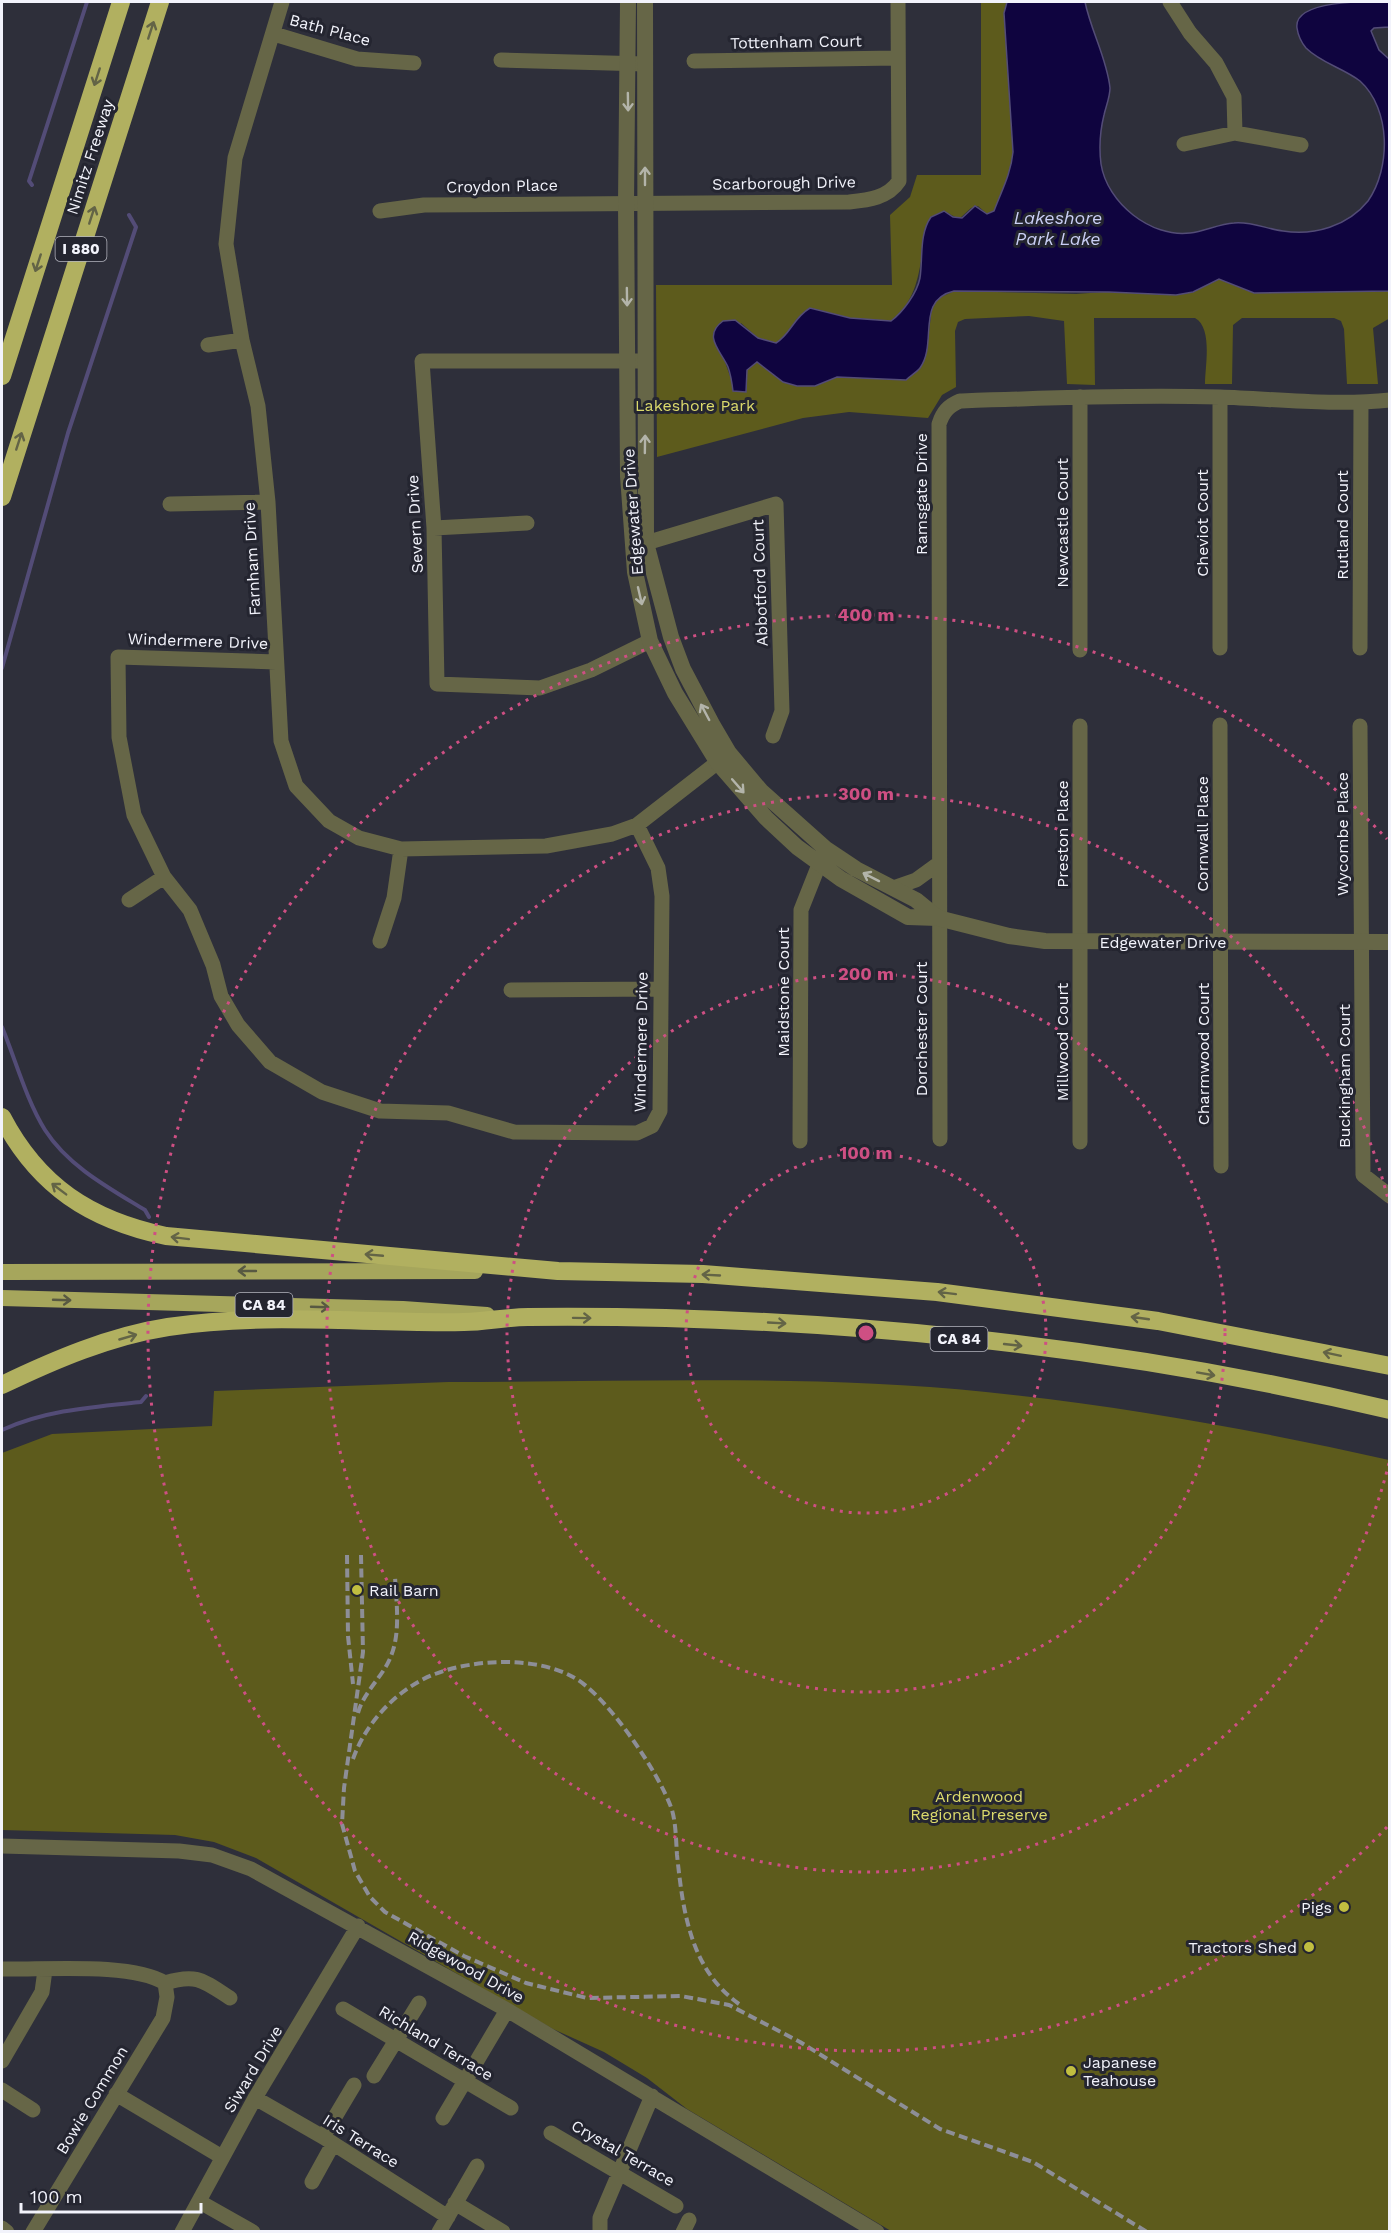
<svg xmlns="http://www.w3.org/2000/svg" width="1391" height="2233" font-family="'Work Sans',sans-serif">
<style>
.green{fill:#5d5b1c}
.water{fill:#0f043f;stroke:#534c77;stroke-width:1.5}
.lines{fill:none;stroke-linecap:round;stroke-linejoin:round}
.stream{stroke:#534c77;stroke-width:4}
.minor{stroke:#666647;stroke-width:15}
.tertiary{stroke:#666647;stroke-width:16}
.trunk{stroke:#a6a65c;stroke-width:16}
.motorway{stroke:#b1b060;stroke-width:18}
.rail{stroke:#8d8e97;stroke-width:4;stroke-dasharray:9 4.5;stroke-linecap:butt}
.oneway{stroke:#636446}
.oneway2{stroke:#b3b4aa}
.oneway3{stroke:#585942}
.ring{fill:none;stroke:#ce4f83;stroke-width:3;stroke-dasharray:3 6}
.poi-dot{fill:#c1be40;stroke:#242530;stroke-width:2}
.labels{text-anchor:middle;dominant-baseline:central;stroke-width:6;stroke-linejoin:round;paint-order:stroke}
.shield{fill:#242530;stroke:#b4b5be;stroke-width:1.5}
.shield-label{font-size:15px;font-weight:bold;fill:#f2f3fb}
.street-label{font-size:16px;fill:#f2f3fb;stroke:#242530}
.park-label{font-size:16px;fill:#dcda6c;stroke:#242530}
.poi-label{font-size:16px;fill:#f2f3fb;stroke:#242530;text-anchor:start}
.water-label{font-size:18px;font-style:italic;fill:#cacff5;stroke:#242530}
.centre{fill:#ce4f83;stroke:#242530;stroke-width:3}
.ring-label{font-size:18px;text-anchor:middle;font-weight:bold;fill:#ce4f83;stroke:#242530;stroke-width:6;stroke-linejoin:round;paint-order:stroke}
</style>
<rect width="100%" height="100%" fill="#2e2f3a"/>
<!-- green -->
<path class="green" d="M981 2H1007L1004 13 1013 152C1011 174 1001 192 994 211L987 214 978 206 971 208 959 219 944 211 931 217C917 254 926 293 891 321L850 318 810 308C793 318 791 333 776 343L758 338 741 323 725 362 730 376 757 362 783 382 797 386H815L837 377 906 380 929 332 932 306 941 297 954 291 1076 294 1201 285 1219 279 1254 293 1389 291 1390 318 1373 328 1378 384H1347L1344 329 1341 321 1334 318H1242L1233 325 1232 384H1205C1205 366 1213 328 1195 318H1094L1095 385 1067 384 1064 321 1029 316 965 319 958 322 955 331 956 387 942 395 928 418 849 412 803 418 657 457 656 285H892L890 215 910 197 917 175H981Z
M448 1382C627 1382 808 1374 986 1392 1122 1406 1256 1430 1389 1460V2231H891L687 2109 647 2078 604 2052 553 2029 256 1858 214 1842 175 1835 2 1830V1453L52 1434 212 1426 214 1391Z"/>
<!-- water -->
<path class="water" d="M1007 2H1085C1091 31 1107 59 1110 88 1110 97 1106 106 1104 115 1100 131 1099 148 1101 164 1107 203 1151 238 1190 233 1205 231 1219 224 1234 223 1250 221 1267 229 1283 231 1314 236 1348 226 1368 201 1391 168 1391 109 1360 81 1343 68 1321 63 1306 48 1301 42 1298 35 1297 28 1293 0 1366 1 1389 2V27L1374 28 1371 31 1379 50 1389 59V291L1254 293 1219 279 1193 292 1176 295 1109 292 954 291C915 300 938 343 920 368 917 372 910 376 906 380L837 377 815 386H797L783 382 757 362 747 370 746 392 733 391C732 383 731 375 728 367 721 351 702 336 723 321L735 320 758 338 776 343C791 334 793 318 810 308L850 318 891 321C903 312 917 293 920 278 923 258 919 234 931 217L944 211 953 217 962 218 975 206 987 214 994 211C1001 192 1011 174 1013 152L1004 13Z"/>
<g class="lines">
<!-- stream -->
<path class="stream" d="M32 185 29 181 87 2
M2 668 68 433 136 227 129 215
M2 1027C16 1061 26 1099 45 1130 68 1166 109 1188 145 1210L149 1217
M2 1430C46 1410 93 1407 141 1402L146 1396"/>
<!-- minor -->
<path class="minor" d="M282 2 235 158 226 244 242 340 258 406 268 502 281 741 296 786 329 821 359 838 401 849 546 846 612 834 637 825 727 755
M1170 2 1190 33 1216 63 1234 97 1235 133
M274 34 357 59 414 63
M501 60 645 64
M694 61 897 58
M1184 144 1235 133 1301 145
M380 211 424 205 849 202C868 200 888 198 899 181L898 2
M208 345 242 340
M644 361H422L434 528 437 684 540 688 591 670 650 641
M1080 397V650
M170 504 268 502
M434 528 527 523
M636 546 776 504 782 711 773 736
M1220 648V397
M1360 648 1361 403
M276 662 118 657 119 737 134 815 164 877 190 910 213 965 221 996 238 1025 270 1062 322 1092 380 1111 448 1113 514 1132 637 1133 652 1126 660 1111 662 896 658 868 637 825
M1220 725 1221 1166
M1360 726 1363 1175 1390 1196
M893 888 916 880 938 864
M129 900 164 877
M380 941 394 898 401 849
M511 990 659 989
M940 1139 939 424C943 412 948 406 960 401 1047 398 1133 395 1220 397 1277 399 1334 406 1390 400
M800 1141 801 910 824 852
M1080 1142V726
M2 1846 179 1851 212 1855 251 1869 507 2010 877 2232
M2 1969C43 1970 132 1962 165 1983 197 1973 204 1981 230 1998
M343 2009 511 2108
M2 2061 42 1992 45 1970
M374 2076 419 2003
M2 2090 33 2110
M116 2094 222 2157
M255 2098 323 2137 448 2217
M443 2118 507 2010
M551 2133 676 2206
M323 2137 354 2085
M312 2182 333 2144
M200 2202 253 2232
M455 2203 503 2232
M2 2228 7 2232
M33 2232 163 2018 167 1997 165 1983
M182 2232 255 2098 358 1926
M439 2232 477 2166
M600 2232V2218L652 2096
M683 2232 689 2220"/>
<!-- tertiary -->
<path class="tertiary" d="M628 2 626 203 628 476 635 572 650 641 675 693 718 763 766 818 797 847 841 879 908 917 938 918 1009 936 1045 941 1390 942
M645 2 646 543 671 637 683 669 712 724 729 753 761 791 826 849 856 869 916 900 938 918"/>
<!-- trunk -->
<path class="trunk" d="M2 1272 475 1271
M2 1298 403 1309 487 1315"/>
<!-- motorway -->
<path class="motorway" d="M2 376 121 2
M2 497 160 2
M2 1117C38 1186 90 1220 166 1236L558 1271 703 1274 937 1292 1158 1321 1390 1366
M2 1385C54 1360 110 1336 168 1327 265 1312 366 1324 464 1322 485 1322 506 1317 528 1317 813 1314 1112 1344 1390 1410"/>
<!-- rail -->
<path class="rail" d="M347 1555 348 1636 353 1684
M361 1555 363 1652 344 1788 342 1824 355 1871 370 1897 385 1912 464 1956 526 1983 587 1998 681 1996 729 2005 800 2042 940 2129 1033 2162 1147 2232
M358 1713C364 1691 383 1677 391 1656 401 1631 396 1601 395 1576
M353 1759C366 1722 398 1688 435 1674 474 1659 535 1656 573 1677 606 1694 660 1774 672 1810 676 1824 676 1841 677 1855 683 1911 690 1969 739 2004"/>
</g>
<!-- one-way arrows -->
<defs><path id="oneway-shaft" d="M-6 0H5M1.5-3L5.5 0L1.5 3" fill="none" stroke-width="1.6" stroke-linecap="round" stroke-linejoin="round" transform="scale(1.5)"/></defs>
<g class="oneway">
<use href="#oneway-shaft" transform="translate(151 30) rotate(-72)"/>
<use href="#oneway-shaft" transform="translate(97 77) rotate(108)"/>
<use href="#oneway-shaft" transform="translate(92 215) rotate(-72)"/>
<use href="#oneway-shaft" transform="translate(38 263) rotate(108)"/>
<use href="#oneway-shaft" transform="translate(19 441) rotate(-72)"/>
<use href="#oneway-shaft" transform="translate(59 1189) rotate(-143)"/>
<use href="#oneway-shaft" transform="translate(180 1238) rotate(-173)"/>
<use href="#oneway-shaft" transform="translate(374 1255) rotate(-175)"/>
<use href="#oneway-shaft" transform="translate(711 1275) rotate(-177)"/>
<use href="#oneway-shaft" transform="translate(947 1293) rotate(-173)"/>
<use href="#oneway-shaft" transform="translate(582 1318) rotate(1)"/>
<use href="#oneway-shaft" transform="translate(1140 1318) rotate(-172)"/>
<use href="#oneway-shaft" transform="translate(777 1323) rotate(3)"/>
<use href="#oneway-shaft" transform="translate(128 1337) rotate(-16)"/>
<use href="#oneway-shaft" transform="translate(1013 1345) rotate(6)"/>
<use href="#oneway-shaft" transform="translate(1332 1354) rotate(-168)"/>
<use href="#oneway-shaft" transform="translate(1206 1374) rotate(10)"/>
</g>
<g class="oneway2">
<use href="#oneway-shaft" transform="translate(628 102) rotate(89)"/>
<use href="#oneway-shaft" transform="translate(645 176) rotate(-90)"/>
<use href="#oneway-shaft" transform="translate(627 297) rotate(89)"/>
<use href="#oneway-shaft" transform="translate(645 444) rotate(-89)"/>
<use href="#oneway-shaft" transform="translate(640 596) rotate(77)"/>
<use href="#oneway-shaft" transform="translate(705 712) rotate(-118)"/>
<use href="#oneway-shaft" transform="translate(738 786) rotate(49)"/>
<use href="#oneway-shaft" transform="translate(871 877) rotate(-153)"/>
</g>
<g class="oneway3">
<use href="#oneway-shaft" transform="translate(247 1271) rotate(180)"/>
<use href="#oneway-shaft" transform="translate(62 1300) rotate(2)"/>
<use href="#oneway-shaft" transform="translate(320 1307) rotate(2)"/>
</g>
<!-- distance rings -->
<g class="ring">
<circle cx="866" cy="1333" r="180"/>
<circle cx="866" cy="1333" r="359"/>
<path d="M1389 1463A539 539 0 1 1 1389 1203"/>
<path d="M1387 1827A718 718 0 1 1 1387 839"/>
</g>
<!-- markers -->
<g class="poi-dot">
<circle cx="357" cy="1590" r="6"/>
<circle cx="1344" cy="1907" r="6"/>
<circle cx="1309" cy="1947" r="6"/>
<circle cx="1071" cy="2071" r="6"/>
</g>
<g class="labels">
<!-- shield labels -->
<g class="shield">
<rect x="55.5" y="237" width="51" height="24" rx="4.5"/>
<rect x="235.5" y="1293" width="57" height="24" rx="4.5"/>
<rect x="930.5" y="1327" width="57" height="24" rx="4.5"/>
</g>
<g class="shield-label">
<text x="81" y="249">I 880</text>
<text x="264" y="1305">CA 84</text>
<text x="959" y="1339">CA 84</text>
</g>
<!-- street labels -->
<g class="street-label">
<text transform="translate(330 30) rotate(15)">Bath Place</text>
<text transform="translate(796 42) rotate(-1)">Tottenham Court</text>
<text transform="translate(90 157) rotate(-72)">Nimitz Freeway</text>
<text transform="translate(784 183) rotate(-1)">Scarborough Drive</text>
<text transform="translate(502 186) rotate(-1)">Croydon Place</text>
<text transform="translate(921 494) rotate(-90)">Ramsgate Drive</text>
<text transform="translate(633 512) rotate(-94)">Edgewater Drive</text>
<text transform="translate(1062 523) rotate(-90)">Newcastle Court</text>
<text transform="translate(1202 523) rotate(-90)">Cheviot Court</text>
<text transform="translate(415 524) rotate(-93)">Severn Drive</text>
<text transform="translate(1342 525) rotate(-90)">Rutland Court</text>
<text transform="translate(252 559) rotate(-93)">Farnham Drive</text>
<text transform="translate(760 583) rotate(-92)">Abbotford Court</text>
<text transform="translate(198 641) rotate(2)">Windermere Drive</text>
<text transform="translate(1062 834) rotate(-90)">Preston Place</text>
<text transform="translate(1202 834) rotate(-90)">Cornwall Place</text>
<text transform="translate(1342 834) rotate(-90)">Wycombe Place</text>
<text x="1163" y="942">Edgewater Drive</text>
<text transform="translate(783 992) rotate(-90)">Maidstone Court</text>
<text transform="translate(921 1029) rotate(-90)">Dorchester Court</text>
<text transform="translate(641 1042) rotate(-89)">Windermere Drive</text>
<text transform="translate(1062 1042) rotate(-90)">Millwood Court</text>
<text transform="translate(1203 1054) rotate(-90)">Charmwood Court</text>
<text transform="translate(1344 1076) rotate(-90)">Buckingham Court</text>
<text transform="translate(466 1967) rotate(29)">Ridgewood Drive</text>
<text transform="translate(436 2043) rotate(31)">Richland Terrace</text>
<text transform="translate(253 2069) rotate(-59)">Siward Drive</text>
<text transform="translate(92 2100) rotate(-59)">Bowie Common</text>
<text transform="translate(361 2141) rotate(32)">Iris Terrace</text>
<text transform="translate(623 2153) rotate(30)">Crystal Terrace</text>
</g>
<!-- park labels -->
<g class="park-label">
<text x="695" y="405">Lakeshore Park</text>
<text x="979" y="1796">Ardenwood<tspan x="979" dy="18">Regional Preserve</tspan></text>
</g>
<!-- poi labels -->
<g class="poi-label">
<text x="369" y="1590">Rail Barn</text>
<text x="1332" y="1907" text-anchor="end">Pigs</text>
<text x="1297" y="1947" text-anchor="end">Tractors Shed</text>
<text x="1083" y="2062">Japanese<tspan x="1083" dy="18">Teahouse</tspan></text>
</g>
<!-- water labels -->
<g class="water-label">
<text x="1058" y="217">Lakeshore<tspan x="1058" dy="21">Park Lake</tspan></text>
</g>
</g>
<circle cx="866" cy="1333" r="9" class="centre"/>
<g class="ring-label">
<text x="866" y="621">400 m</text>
<text x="866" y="800">300 m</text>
<text x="866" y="980">200 m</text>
<text x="866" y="1159">100 m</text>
</g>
<!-- border -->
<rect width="1391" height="2233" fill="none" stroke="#f2f3fb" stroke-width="6"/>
<!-- scale -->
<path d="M21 2203v9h180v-9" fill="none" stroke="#f2f3fb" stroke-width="3"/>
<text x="30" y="2203" font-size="18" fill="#f2f3fb" stroke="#242530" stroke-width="4.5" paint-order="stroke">100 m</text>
</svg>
